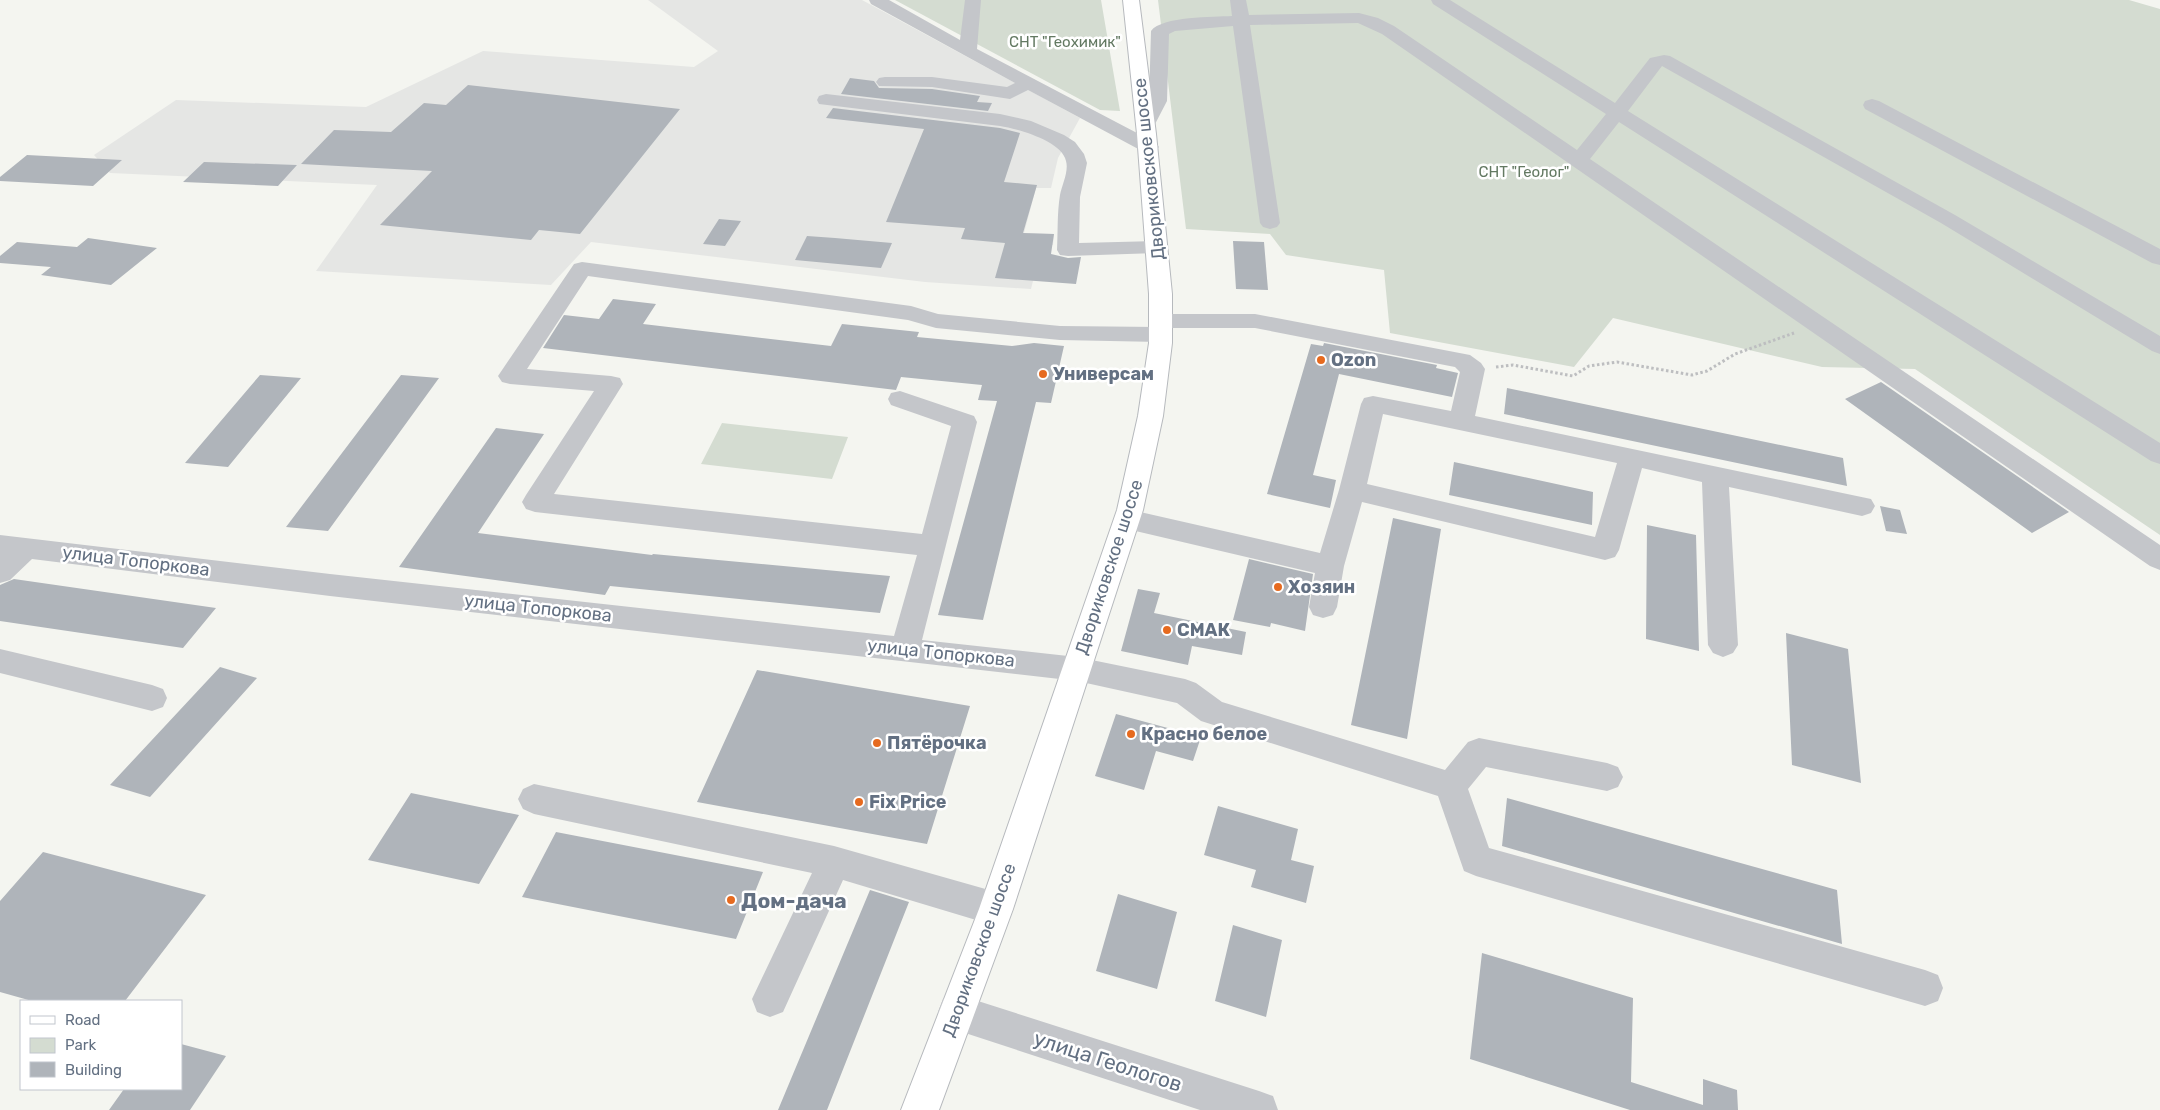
<svg xmlns="http://www.w3.org/2000/svg" width="2160" height="1110" font-family="Rubik,sans-serif">
<style>
.built{fill:#e5e6e4}
.green{fill:#d4dcd1}
.building{fill:#afb4ba}
.lines{fill:none;stroke-linecap:round;stroke-linejoin:round}
.major-casing{stroke:#b6b9bd;stroke-width:2}
.path{stroke:#bdbec0;stroke-width:3;stroke-dasharray:2.5 2.5;stroke-linecap:butt}
.minor{fill:#c4c6ca;fill-rule:evenodd}
.major{fill:#fff;fill-rule:evenodd}
.poi-dot{fill:#e66a1f;stroke:#fff;stroke-width:2}
.labels{text-anchor:middle;dominant-baseline:central;stroke-width:5;stroke-linejoin:round;paint-order:stroke}
.far-park-label{font-size:15px;fill:#637962;stroke:#fff}
.street-label{font-size:18px;fill:#637082;stroke:#fff}
.poi-label{font-size:18px;font-weight:bold;fill:#637082;stroke:#fff;text-anchor:start}
.near-poi-label{font-size:21px;font-weight:bold;fill:#637082;stroke:#fff;text-anchor:start}
.near-street-label{font-size:21px;fill:#637082;stroke:#fff}
</style>
<rect width="100%" height="100%" fill="#f4f5f0"/>
<!-- built -->
<path class="built" d="M648 0H862L1080 118 1058 158 1051 188H1036L1024 233 1054 234 1053 245H1042L1031 289 925 282 591 242 551 285 316 271 377 185 110 173 94 155 176 100 366 107 483 51 694 67 718 51Z"/>
<!-- green -->
<path class="green" d="M895 0H1101L1120 111 1100 110Z
M1158 0H2129L2160 9V535L1915 369 1822 367 1613 318 1574 367 1390 333 1384 270 1286 255 1270 234 1186 229Z
M722 423 848 437 832 479 701 464Z"/>
<!-- building -->
<path class="building" d="M850 78 874 81 879 88 932 89 980 96 977 102 992 103 988 111 841 94Z
M468 85 680 109 580 234 539 230 531 240 380 225 432 171 301 164 334 130 391 132 424 103 446 105Z
M833 108 1000 128 1020 133 1004 182 1037 185 1023 233 1054 234 1051 254 1068 258 1081 257 1076 284 995 278 1005 243 961 239 965 228 886 222 924 129 826 118Z
M27 155 122 160 93 186 0 181V177Z
M204 162 297 165 278 186 183 182Z
M719 219 741 221 725 246 703 244Z
M807 236 835 238 892 243 881 268 795 260Z
M88 238 157 248 111 285 41 275 51 267 0 263V256L17 242 77 247Z
M1233 241 1264 242 1268 290 1236 289Z
M613 299 656 304 643 324 831 346 842 324 919 332 917 337 1012 346 1034 343 1064 346 1051 403 1036 402 983 620 938 615 997 401 978 400 982 385 901 377 896 390 543 348 564 315 599 319Z
M1324 343 1437 365 1436 368 1458 373 1452 397 1339 374 1313 475 1336 480 1330 508 1267 494 1311 344 1323 346Z
M260 375 301 378 228 467 185 463Z
M401 375 439 378 328 531 286 527Z
M1881 382 2069 512 2032 533 1845 399Z
M1507 388 1843 458 1847 486 1504 414Z
M496 428 544 434 478 533 652 555 653 554 890 576 880 613 610 586 605 595 399 567Z
M1454 462 1593 492 1592 525 1449 495Z
M1880 506 1900 510 1907 534 1886 531Z
M1393 518 1441 529 1407 739 1351 725Z
M1647 525 1696 535 1699 651 1646 639Z
M1249 559 1313 574 1305 631 1271 623 1270 627 1233 620Z
M14 579 216 608 183 648 0 621V585Z
M1138 589 1160 593 1154 613 1246 632 1242 655 1192 646 1188 665 1121 651Z
M1786 633 1848 649 1861 783 1792 765Z
M220 667 257 678 150 797 110 785Z
M757 670 970 706 927 844 697 802Z
M1116 714 1201 737 1193 761 1156 751 1144 790 1095 776Z
M411 793 519 815 479 884 368 860Z
M1507 798 1837 890 1842 944 1502 846Z
M1218 806 1298 829 1291 860 1314 866 1306 903 1251 887 1256 870 1204 855Z
M556 832 763 872 736 939 522 897Z
M43 852 206 895 125 1001H32L0 992V901Z
M870 890 909 902 827 1110H778Z
M1118 894 1177 912 1157 989 1096 971Z
M1233 925 1282 940 1266 1017 1215 1001Z
M1482 953 1633 998 1631 1082 1703 1105V1079L1737 1090 1738 1110H1630L1470 1059Z
M181 1044 226 1056 190 1110H109L124 1089H181Z"/>
<g class="lines">
<!-- major casing -->
<g class="major-casing">
<path id="major" d="M1123 0H1139L1156 134 1172 294V343L1163 416 1143 510 1013 909 939 1110H901L979 909 1117 510 1138 416 1149 343V294L1137 134Z"/>
</g>
<!-- path -->
<path class="path" d="M1496 367 1513 365 1573 376 1589 366 1617 362 1692 375 1707 371 1735 354 1794 333"/>
<!-- minor -->
<path class="minor" d="M869 0H889L960 40 965 0H981L977 49 1156 143 1159 147 1156 151 1149 153 1142 151 1028 90 1010 99 932 87 879 86 876 82 879 78 885 77H932L1007 87 1015 83 871 4Z
M1230 0H1246L1249 15 1359 13 1378 18 1394 26 1577 150 1606 114 1433 4 1431 0H1450L1615 103 1650 58 1664 55 1670 56 1955 215 2160 336V354L2152 351 1941 223 1662 66 1628 111 2160 443V464L2151 461 1619 122 1590 159 2160 545V570L2150 566 1382 34 1358 23 1250 25 1280 223 1277 227 1270 229 1263 227 1260 223 1233 26 1175 31 1169 34 1167 101 1153 128 1146 130 1139 128 1137 124 1149 101 1151 31C1162 16 1214 17 1232 16Z
M826 94 1000 114 1031 121 1064 135 1075 142 1084 154 1087 163 1080 197 1079 243 1157 241 1165 242 1168 247 1165 252 1157 253 1068 256 1060 255 1057 250C1058 232 1057 213 1060 195 1062 185 1069 171 1066 161 1062 141 1018 129 1000 126L819 104 817 100 819 96Z
M1872 99 1879 101 2160 249V265L2152 263 1865 109 1863 105 1865 101Z
M582 262 911 306 938 314 1060 326 1158 327 1153 326 1150 321 1153 316 1161 314H1255L1470 355 1481 363 1485 369 1475 416 1871 499 1875 506 1871 513 1862 516 1729 487 1738 645 1733 653 1723 657 1713 653 1708 645 1702 482 1642 468 1619 550 1615 557 1605 560 1362 502 1344 566 1337 607 1333 615 1323 618 1313 615 1309 607 1315 573 1127 529 1118 526 1114 519 1118 512 1127 509 1320 553 1339 490 1361 404 1364 398 1373 396 1451 411 1460 372 1455 367 1255 328H1163L1168 330 1172 335 1168 340 1160 342 1060 340 936 328 908 320 588 276 527 369 611 376 620 378 623 384 554 494 922 534 951 426 891 405 888 399 891 393 900 391 974 416 977 422 922 640 1077 657 1185 679 1196 683 1222 702 1445 770 1468 742 1479 738 1607 763 1618 767 1623 777 1618 787 1607 791 1486 767 1468 789 1489 848 1925 970 1938 975 1943 988 1938 1001 1925 1006 1476 876 1464 871 1438 796 1201 721 1177 703 1077 681 330 596 32 559 10 580 0 583V535L330 574 894 636 917 555 535 512 526 509 522 502 526 495 594 391 510 384 502 382 498 376 574 264ZM1383 414 1617 463 1595 537 1367 484Z
M0 649 152 685 163 689 167 698 163 707 152 711 0 673Z
M534 784 834 846 996 892 1008 897 1013 909 1008 921 996 926 843 880 783 1012 770 1017 757 1012 752 999 812 873 534 814 523 809 518 799 523 789Z
M956 994 1259 1091 1273 1096 1278 1110H1200L956 1030 943 1025 938 1012 943 999Z"/>
<!-- major -->
<use href="#major" class="major"/>
</g>
<!-- markers -->
<g class="poi-dot">
<circle cx="1321" cy="360" r="5"/>
<circle cx="1043" cy="374" r="5"/>
<circle cx="1278" cy="587" r="5"/>
<circle cx="1167" cy="630" r="5"/>
<circle cx="1131" cy="734" r="5"/>
<circle cx="877" cy="743" r="5"/>
<circle cx="859" cy="802" r="5"/>
<circle cx="731" cy="900" r="5"/>
</g>
<g class="labels">
<!-- far-park labels -->
<g class="far-park-label">
<text x="1065" y="42">СНТ "Геохимик"</text>
<text x="1524" y="172">СНТ "Геолог"</text>
</g>
<!-- street labels -->
<g class="street-label">
<text transform="translate(1149 169) rotate(-96)">Двориковское шоссе</text>
<text transform="translate(136 561) rotate(7)">улица Топоркова</text>
<text transform="translate(1109 567) rotate(-72)">Двориковское шоссе</text>
<text transform="translate(538 608) rotate(6)">улица Топоркова</text>
<text transform="translate(941 653) rotate(6)">улица Топоркова</text>
<text transform="translate(979 950) rotate(-70)">Двориковское шоссе</text>
</g>
<!-- poi labels -->
<g class="poi-label">
<text x="1331" y="360">Ozon</text>
<text x="1053" y="374">Универсам</text>
<text x="1288" y="587">Хозяин</text>
<text x="1177" y="630">СМАК</text>
<text x="1141" y="734">Красно белое</text>
<text x="887" y="743">Пятёрочка</text>
<text x="869" y="802">Fix Price</text>
</g>
<!-- near-poi labels -->
<g class="near-poi-label">
<text x="741" y="900">Дом-дача</text>
</g>
<!-- near-street labels -->
<g class="near-street-label">
<text transform="translate(1108 1061) rotate(18)">улица Геологов</text>
</g>
</g>
<!-- legend -->
<rect x="20" y="1000" width="162" height="90" fill="#ffffff" stroke="#c1c6cd"/>
<rect x="30" y="1016" width="25" height="8" fill="#ffffff" stroke="#c1c6cd"/>
<text x="65" y="1025" font-size="15" fill="#637082">Road</text>
<rect x="30" y="1038" width="25" height="15" fill="#d4dcd1" stroke="#c1c6cd"/>
<text x="65" y="1050" font-size="15" fill="#637082">Park</text>
<rect x="30" y="1062" width="25" height="15" fill="#afb4ba" stroke="#c1c6cd"/>
<text x="65" y="1075" font-size="15" fill="#637082">Building</text>
</svg>
